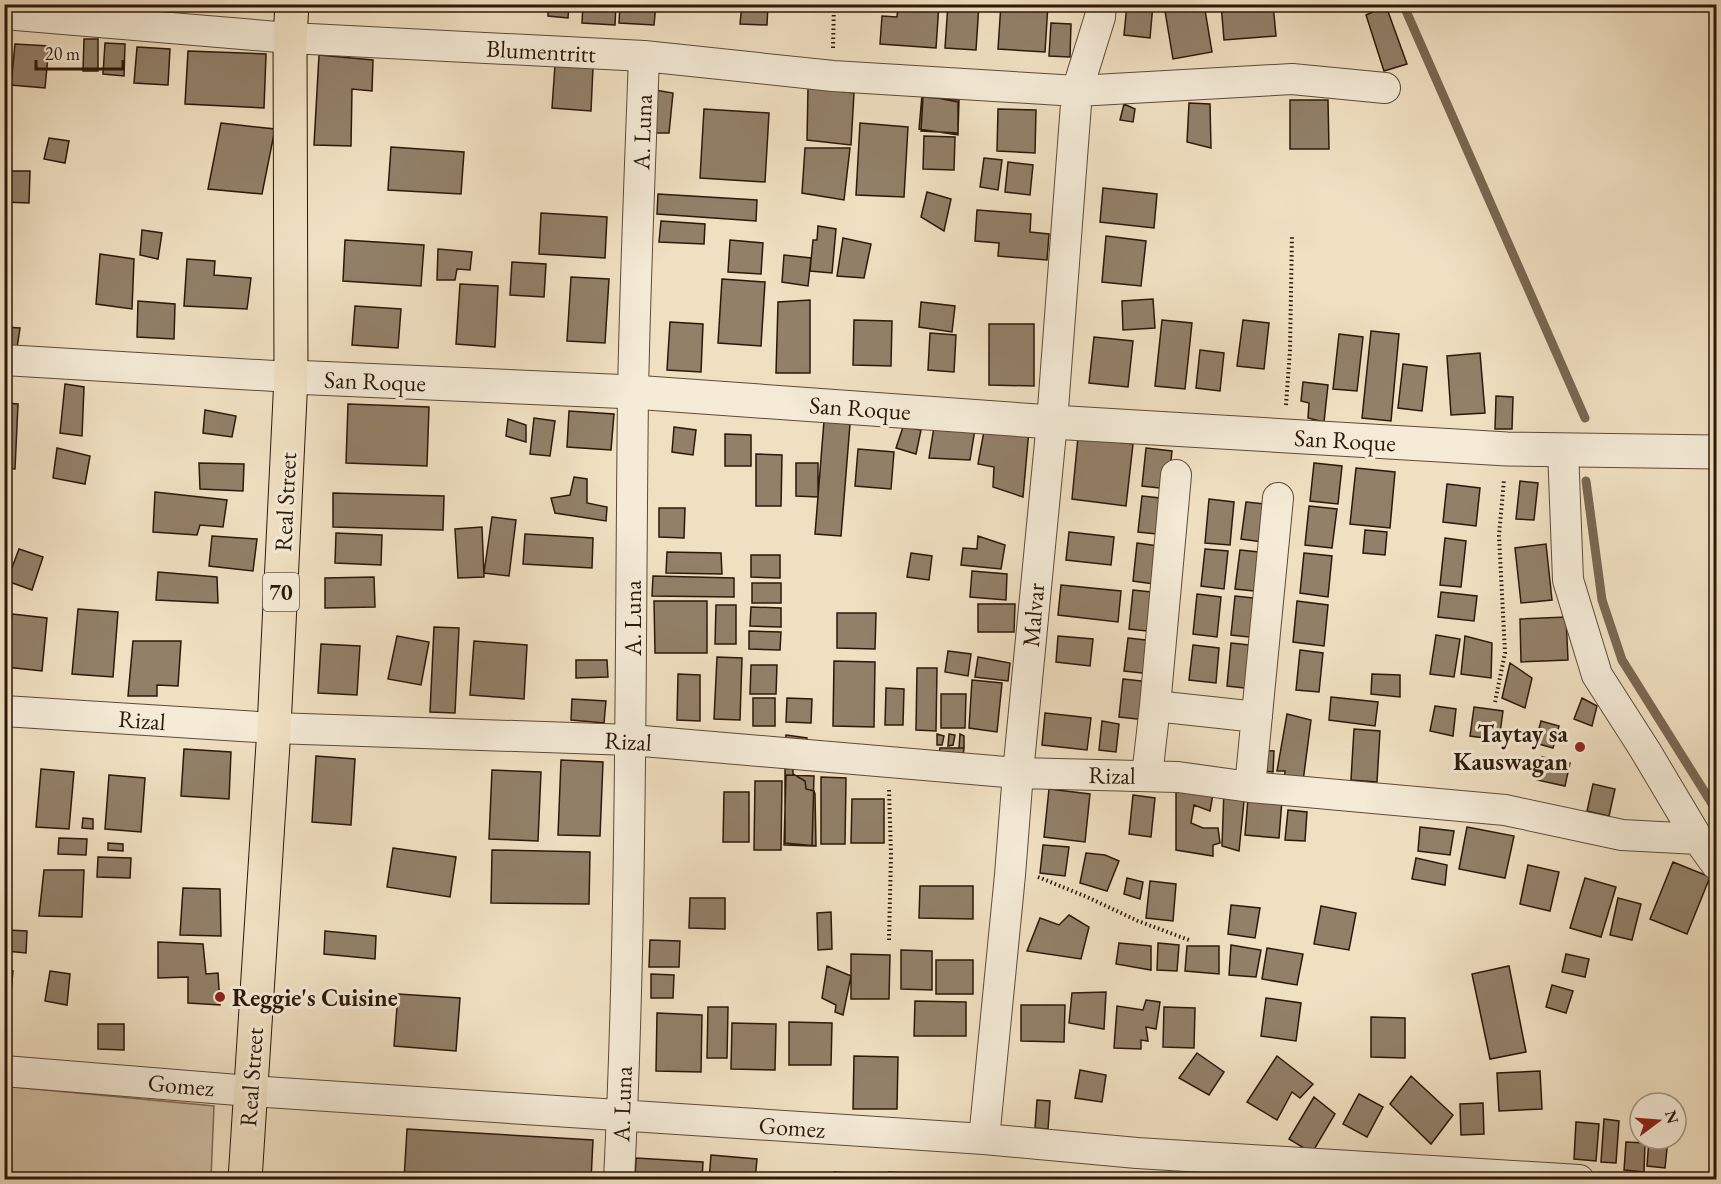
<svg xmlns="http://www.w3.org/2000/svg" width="1721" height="1184" font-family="'EB Garamond',serif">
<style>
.green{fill:#cfbea3;stroke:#7e6b56;stroke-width:1.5}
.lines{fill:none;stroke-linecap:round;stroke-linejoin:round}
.stream{stroke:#796752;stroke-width:9}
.building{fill:#928069;stroke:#2c1809;stroke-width:1.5}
.minor-casing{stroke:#5d4a37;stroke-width:32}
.tertiary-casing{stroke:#5d4a37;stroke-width:35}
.trunk-casing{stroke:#2c1809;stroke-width:35}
.path{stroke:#2c1809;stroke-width:4;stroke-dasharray:1.5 3;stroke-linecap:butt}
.minor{stroke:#f5ebd7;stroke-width:30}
.tertiary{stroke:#f5ebd7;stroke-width:33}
.trunk{stroke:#f0e0c2;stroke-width:33}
.poi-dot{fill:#8f2418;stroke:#f5ebd7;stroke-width:2}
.labels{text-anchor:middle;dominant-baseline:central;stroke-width:6;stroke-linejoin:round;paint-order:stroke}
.shield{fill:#f5ebd7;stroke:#685747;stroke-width:1.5}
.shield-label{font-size:22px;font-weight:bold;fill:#2c1809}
.street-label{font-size:24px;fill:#2c1809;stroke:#f5ebd7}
.poi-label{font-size:24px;font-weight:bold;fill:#2c1809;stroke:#f5ebd7;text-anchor:end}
</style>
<rect width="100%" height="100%" fill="#f0e0c2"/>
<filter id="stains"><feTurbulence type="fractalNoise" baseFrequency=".00333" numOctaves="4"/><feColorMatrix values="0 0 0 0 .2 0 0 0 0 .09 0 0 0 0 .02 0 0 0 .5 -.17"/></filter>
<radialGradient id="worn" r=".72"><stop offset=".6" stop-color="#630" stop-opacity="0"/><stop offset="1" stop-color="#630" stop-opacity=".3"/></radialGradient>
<!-- green -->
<path class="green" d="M4 1086 214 1106 211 1179H5Z"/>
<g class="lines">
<!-- stream -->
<path class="stream" d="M1403 4 1585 418
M1586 481 1602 600 1622 660 1716 810"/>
</g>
<!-- building -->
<path class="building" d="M366 4H399V7Z
M456 4H492L491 8 456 6Z
M513 4H545V11L513 9Z
M548 4H569L568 18 548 16Z
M583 4H616L615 25 582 23Z
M620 4H656L654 25 619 23Z
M742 4H768L767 25 740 24Z
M898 4H939L936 48 880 44 882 16 897 17Z
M948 4H979L976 50 945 48Z
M1001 4H1048L1045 52 998 49Z
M1127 4H1153L1150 38 1124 35Z
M1204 4 1212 52 1173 59 1165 11Z
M1221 4H1273L1276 36 1224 40Z
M1386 6 1407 64 1384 71 1366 15Z
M1051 23 1071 24 1070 57 1049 56Z
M84 39H98V71H83Z
M105 43 125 44 124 76 103 74Z
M15 44 49 46 45 88 11 85Z
M137 47 170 49 168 85 134 83Z
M188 51 266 54 264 108 185 104Z
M319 55 373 60 372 91 352 89 351 146 314 145Z
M555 65 593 67 591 111 552 108Z
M808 87 854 93 851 145 807 140Z
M655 90 673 93 669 133H651Z
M922 95 958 102V135L919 129Z
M923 97 959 100 958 133 921 131Z
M1290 100H1328L1329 149H1290Z
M1189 103 1210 104 1211 148 1187 142Z
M1124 104 1135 109 1133 122 1120 120Z
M704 109 769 113 765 182 700 178Z
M998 109 1036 110 1035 153 997 151Z
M221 123 275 129 262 194 208 189Z
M860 123 908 127 904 197 856 195Z
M924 136 955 137 954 170 923 169Z
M49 138 69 141 65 163 44 159Z
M391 147 464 152 461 194 388 190Z
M805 148H850L844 200 802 193Z
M984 158 1002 160 998 190 980 187Z
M1008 162 1033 165 1030 195 1005 192Z
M4 171H30L29 203 4 202Z
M1103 188 1157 194 1154 228 1100 222Z
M927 192 951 199 944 231 921 217Z
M658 194 757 200 756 221 657 214Z
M977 210 1031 214 1030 232 1049 234 1047 260 998 256 999 243 975 241Z
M541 213 607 217 605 258 539 254Z
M661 221 705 224 704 244 659 242Z
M4 225 10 226 8 262 4 261Z
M818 226 836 229 832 273 810 271 813 240H817Z
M142 230 162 233 158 259 140 255Z
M1106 236 1146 241 1141 286 1102 282Z
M843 238 871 244 864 278 837 276Z
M345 240 424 245 421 286 343 281Z
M730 240 763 243 761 274 728 272Z
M438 249 472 252 470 270 457 269 455 280H437Z
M100 254 134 259 132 309 96 304Z
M784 255 811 258 808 286 782 282Z
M187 259 215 261 214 275 251 278 247 309 184 306Z
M512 262 546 264 544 297 510 295Z
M571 277 609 279 605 343 567 341Z
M722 279 765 282 761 346 718 343Z
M460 284 498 286 495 347 456 344Z
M1153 299 1155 328 1123 330 1122 301Z
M810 300V373H776L778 302Z
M138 301 175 304 174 339 137 337Z
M921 302 955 306 952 332 919 327Z
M355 306 401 309 398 348 352 345Z
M854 320 892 321 891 366 853 365Z
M1162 320 1192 323 1185 389 1155 386Z
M1243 320 1269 323 1264 369 1237 366Z
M670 322 703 324 701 372 667 370Z
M989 324H1034V386L989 385Z
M4 327 20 328 17 348 4 347Z
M1371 331 1399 334 1391 421 1362 418Z
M930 333 956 335 954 372 928 370Z
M1339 334 1363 337 1357 391 1333 389Z
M1094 337 1133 341 1128 387 1089 383Z
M1200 350 1224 353 1220 391 1196 388Z
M1480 353 1485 413 1451 415 1447 356Z
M1403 364 1427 367 1422 411 1398 408Z
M1303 382 1328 385 1324 422 1308 418 1309 403 1301 401Z
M65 384 84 387 82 436 60 433Z
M1496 396 1513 397 1512 429H1495Z
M4 403 18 404 15 469 4 468Z
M348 404 429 407 427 466 346 463Z
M205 410 236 416 232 437 203 433Z
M569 411 614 414 611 450 567 447Z
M534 418 555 421 550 456 530 454Z
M508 419 526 425V442L506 436Z
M824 421 850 424 841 536 815 534Z
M674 427 696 430 693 455 672 452Z
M903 427 921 430 916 454 896 448Z
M934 427 975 429 970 460 929 458Z
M1029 430 1023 497 993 487 994 467 978 464 984 431Z
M725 434 751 435V466H725Z
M1078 437 1133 444 1126 506 1072 499Z
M57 448 90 456 85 484 53 478Z
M1146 448 1172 451 1168 489 1142 486Z
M858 449 894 452 891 489 855 486Z
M756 454 782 455 781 506H756Z
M199 463 244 464 243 491 200 489Z
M796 463H818V497L796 496Z
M1314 463 1342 466 1338 504 1310 501Z
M1356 468 1395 472 1390 528 1350 524Z
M574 477 587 479V503L607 507 606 521 555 513 551 498 570 495Z
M1520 481 1538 483 1534 520 1516 519Z
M1447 484 1480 488 1476 526 1443 522Z
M155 492 227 500 223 527 200 525 197 535 153 532Z
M333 493 444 496 443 530 333 527Z
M1142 496 1169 499 1166 535 1138 532Z
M1209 499 1234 502 1230 545 1205 543Z
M1246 502 1274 505 1270 543 1241 539Z
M1309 506 1337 509 1332 548 1305 545Z
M659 508H685L684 538 659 537Z
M492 517 516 520 509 576 484 573Z
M482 527 484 577 458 578 455 529Z
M1365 530 1387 532 1385 555 1363 553Z
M1069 532 1114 537 1111 565 1066 560Z
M336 533 382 535 381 565 335 563Z
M525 534 593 538 592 568 523 564Z
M212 536 257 539 253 571 209 566Z
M978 536 1005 545 1001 569 961 565 963 548 977 549Z
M1445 538 1466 541 1461 587 1440 585Z
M1137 543 1165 547 1161 585 1133 581Z
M1546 544 1552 600 1521 603 1515 548Z
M19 549 43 557 32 590 7 581Z
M1205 549 1228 551 1224 589 1201 586Z
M1240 550 1268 553 1264 592 1235 589Z
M667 552 721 553 722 574 666 573Z
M911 553 932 556 929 580 907 577Z
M1304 553 1332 556 1328 597 1300 593Z
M751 555H780V578L751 577Z
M972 571 1007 574 1006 600 970 597Z
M158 572 217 577 218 603 156 600Z
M653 576 734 578V597L652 596Z
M374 577 375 607 325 608V578Z
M752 583H781V603H752Z
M1061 585 1121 591 1118 622 1058 615Z
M1133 590 1160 593 1156 632 1129 629Z
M1441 592 1477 596 1474 621 1438 617Z
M1197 594 1221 597 1217 637 1193 634Z
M1235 596 1262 599 1258 638 1231 635Z
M654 601H707V653H655Z
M1297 601 1328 605 1324 646 1293 642Z
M978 604H1015L1014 632H978Z
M716 605H736V644H715Z
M751 607 781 608V627L750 626Z
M78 609 118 612 113 677 72 674Z
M837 613H876L875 649 837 648Z
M12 614 47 618 42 671 6 667Z
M1566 617 1568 660 1521 662 1520 619Z
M434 627 459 628 455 713 430 712Z
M749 631 781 632 780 650 749 649Z
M1436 635 1460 639 1454 677 1430 674Z
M397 636 429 642 421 685 388 679Z
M1058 636 1093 639 1090 666 1056 662Z
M1465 636 1492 643 1491 678 1461 674Z
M1128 638 1154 641 1151 674 1124 671Z
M133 641H181L178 686 157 685V696H128Z
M474 641 527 645 524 699 470 695Z
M1231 643 1258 646 1253 689 1227 686Z
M321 644 360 646 357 695 318 693Z
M1193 645 1219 648 1216 683 1189 680Z
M1300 650 1323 653 1319 692 1296 690Z
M948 651 971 654 968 676 945 672Z
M717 657 742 658 740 720 714 719Z
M978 657 1010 663 1008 681 975 677Z
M576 660H607L608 677 576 678Z
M834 661 875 662 874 727 833 726Z
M1510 663 1532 678 1525 708 1502 698Z
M751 665H777L776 694H750Z
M917 668H937L936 731 916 730Z
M678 674 700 675V721L677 720Z
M1372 674 1400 675V697L1371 694Z
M1123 679 1150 682 1146 720 1119 717Z
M972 680 1002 683 997 732 969 728Z
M886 688 904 689 903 725H885Z
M941 694H966L965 728H941Z
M1331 697 1378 702 1375 726 1329 720Z
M753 698H775V726H753Z
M787 698 812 699 811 723 786 722Z
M1582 698 1597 706 1592 726 1574 719Z
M572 699 606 701 604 723 571 720Z
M1435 706 1456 709 1453 736 1430 731Z
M1474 707 1503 711 1499 740 1470 736Z
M1045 713 1091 718 1087 750 1042 745Z
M1287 714 1311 720 1302 789 1284 786 1285 771H1277Z
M1102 721 1119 724 1116 752 1099 750Z
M1541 721 1559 726 1553 748 1535 743Z
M1354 729 1380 731 1377 782 1351 780Z
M937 734 944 736 942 745H937Z
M949 734 955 735 953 745 948 746Z
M960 734 964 736V748H959Z
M786 735 807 738 806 753 785 750Z
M940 748H964L962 763 938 761Z
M184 749 231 752 229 799 181 796Z
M4 750 7 751 4 778Z
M1257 750 1274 751 1273 772 1256 770Z
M316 756 355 759 351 825 312 822Z
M1542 757 1570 763 1565 786 1537 780Z
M561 760 603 762 600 836 558 835Z
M793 768V774L805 781 806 789 814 791 815 794 816 846 785 843V769Z
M41 769 74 772 69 829 36 827Z
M492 770 541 772 538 841 489 839Z
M109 775 145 778 141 832 105 829Z
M786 775 814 776 812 846 784 845Z
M821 777 846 778 845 844H821Z
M755 781H782L781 850H754Z
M1593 784 1615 789 1609 816 1587 811Z
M1176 785 1213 794 1210 811 1194 805 1191 823 1203 828H1218L1220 843 1213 845V856L1176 850Z
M1049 789 1090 794 1085 842 1044 837Z
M1224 789 1245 791 1239 851 1222 846Z
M724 792H749V842H723Z
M1133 795 1155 798 1151 837 1129 834Z
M1248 798 1282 800 1279 838 1245 835Z
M852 799H884V843H851Z
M1288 810 1307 812 1305 841 1285 840Z
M83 818 93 819V829L82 828Z
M1420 827 1454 831 1450 855 1418 851Z
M1467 827 1514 836 1505 878 1459 869Z
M59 838 87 839 86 855 58 854Z
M108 843 123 844V851L108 850Z
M1043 845 1069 847 1065 876 1040 873Z
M393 848 456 857 450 897 387 887Z
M492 850 590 852 589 904 491 903Z
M1086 853 1105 855 1119 861 1107 891 1080 883Z
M98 857 131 858 130 878 97 877Z
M1416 858 1447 865 1445 885 1412 879Z
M1673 862 1710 877 1687 934 1650 919Z
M1528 865 1559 872 1550 911 1520 904Z
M44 870H84L82 917 39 916Z
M1127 878 1143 882 1140 899 1124 894Z
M1585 878 1616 887 1601 937 1570 928Z
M1150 881 1176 884 1173 921 1146 918Z
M920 886H973V919L919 918Z
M183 888 220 889 221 936 180 935Z
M690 898H725V929L689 928Z
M1618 898 1641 904 1632 940 1610 935Z
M1231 905 1260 908 1255 938 1228 934Z
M1321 906 1356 913 1349 950 1314 944Z
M831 912 832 949 818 950 817 913Z
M1069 915 1089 927 1081 959 1027 951 1040 918 1059 925Z
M8 930 27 931 26 953 6 951Z
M325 931 376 936 375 959 324 954Z
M650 940 680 941 679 967H649Z
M158 942 203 944 206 974 218 973 220 1005 188 1003V977L158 978Z
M1119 943 1151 946V970L1116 964Z
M1158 943 1179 945 1177 971 1157 970Z
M1231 945 1261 950 1256 977 1229 975Z
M1187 946H1219V974L1185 971Z
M1267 948 1303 954 1297 985 1262 979Z
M901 950 932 951V990L901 989Z
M851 954 890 955 889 999H851Z
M1566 954 1589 959 1585 977 1562 972Z
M936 960H973V994H936Z
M827 966 851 976 843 1015 835 1012 836 1005 822 998Z
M1509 966 1526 1052 1490 1059 1472 974Z
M4 970 13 971 9 1012 4 1011Z
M50 971 70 974 67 1005 45 1001Z
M651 974 674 975 673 998H651Z
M1552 985 1573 991 1566 1013 1546 1007Z
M1106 992 1104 1029 1069 1023 1072 993Z
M398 994 460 998 456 1051 394 1046Z
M1266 998 1301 1003 1296 1041 1261 1036Z
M1146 1000 1160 1002 1156 1029 1146 1027 1148 1041 1141 1040V1049L1114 1048 1117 1006 1143 1010Z
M915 1001 966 1002V1036H914Z
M1021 1005H1065L1064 1042 1021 1041Z
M708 1007H728L727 1058H707Z
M1164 1007 1195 1008 1194 1048 1163 1047Z
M657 1013 702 1015 701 1072 656 1071Z
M1371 1017 1405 1018V1058L1371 1057Z
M789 1022 832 1023 831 1065H789Z
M732 1023 776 1024 775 1070 731 1069Z
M98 1024H124V1050L98 1049Z
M1197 1053 1224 1072 1209 1095 1179 1078Z
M854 1056 898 1057 897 1109H853Z
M1277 1056 1313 1084 1300 1098 1292 1092 1277 1120 1247 1102Z
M1080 1070 1106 1075 1102 1102 1075 1098Z
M1540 1071 1542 1109 1499 1111 1497 1073Z
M1411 1076 1453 1115 1431 1144 1390 1104Z
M1359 1094 1383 1107 1367 1137 1343 1124Z
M1314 1097 1335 1114 1312 1153 1289 1139Z
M1037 1100 1050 1101 1048 1129 1035 1128Z
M1483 1103 1484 1134 1461 1135 1460 1104Z
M1604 1119 1619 1121 1616 1163 1601 1162Z
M1576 1122 1599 1124 1596 1161 1574 1159Z
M407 1129 593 1140 591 1180H404Z
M1649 1139H1668L1665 1168 1647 1166Z
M1626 1142 1645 1143 1644 1172 1624 1170Z
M711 1155 757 1159 755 1180H709Z
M636 1158 703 1162 702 1180H635Z
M834 1172 878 1176 877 1180H833Z
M889 1172 993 1179V1180H888Z
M1064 1173 1224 1180H1064Z"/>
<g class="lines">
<!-- minor casing -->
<g class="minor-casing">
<path id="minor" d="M4 14 290 38 644 56 833 76 1077 91 1292 79 1385 88
M4 360 291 377
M1563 449 1568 580 1597 675 1645 750 1698 839 1716 864
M1155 706 1257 717
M4 711 274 728 631 740 1018 773 1178 777 1250 787 1505 810 1622 835 1698 839
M1147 776 1155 706 1176 475
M1250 787 1278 498
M4 1071 250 1091 984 1139 1137 1153 1579 1180
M984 1139 1010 875 1018 773 1052 422 1077 91 1100 17 1101 4
M619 1180C632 918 630 656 633 395 635 282 640 169 644 56"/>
</g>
<!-- tertiary casing -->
<g class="tertiary-casing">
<path id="tertiary" d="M291 377 633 392 1052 422 1507 449 1716 452"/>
</g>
<!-- trunk casing -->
<g class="trunk-casing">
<path id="trunk" d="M245 1180 274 728 291 377 290 38 292 4"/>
</g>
<!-- path -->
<path class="path" d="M833 48 834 4
M1286 405 1290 350 1292 235
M1495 702 1505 653 1499 536 1504 479
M1038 877 1087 897 1138 921 1189 940
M889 940 891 855 889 790"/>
<!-- minor -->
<use href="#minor" class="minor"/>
<!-- tertiary -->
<use href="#tertiary" class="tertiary"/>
<!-- trunk -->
<use href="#trunk" class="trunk"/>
</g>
<!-- markers -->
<g class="poi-dot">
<circle cx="1580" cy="747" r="6"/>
<circle cx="220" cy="997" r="6"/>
</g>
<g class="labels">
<!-- shield labels -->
<rect class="shield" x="263" y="573" width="36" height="38" rx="4.5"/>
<g class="shield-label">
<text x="281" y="592">70</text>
</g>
<!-- street labels -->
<g class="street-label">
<text transform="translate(541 51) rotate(3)">Blumentritt</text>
<text transform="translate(642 132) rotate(-88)">A. Luna</text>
<text transform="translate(375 381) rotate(2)">San Roque</text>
<text transform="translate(860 408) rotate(4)">San Roque</text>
<text transform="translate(1345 440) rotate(3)">San Roque</text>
<text transform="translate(285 502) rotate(-87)">Real Street</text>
<text transform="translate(1033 615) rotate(-85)">Malvar</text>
<text transform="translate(632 618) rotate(-90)">A. Luna</text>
<text transform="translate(142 720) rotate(4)">Rizal</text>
<text transform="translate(628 741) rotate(3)">Rizal</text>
<text transform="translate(1112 775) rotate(1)">Rizal</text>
<text transform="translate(251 1077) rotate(-86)">Real Street</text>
<text transform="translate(181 1085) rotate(5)">Gomez</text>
<text transform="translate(622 1104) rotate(-88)">A. Luna</text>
<text transform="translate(792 1127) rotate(4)">Gomez</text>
</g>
<!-- poi labels -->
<g class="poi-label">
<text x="1568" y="733">Taytay sa<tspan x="1568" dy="28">Kauswagan</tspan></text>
<text x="232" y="997" text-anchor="start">Reggie's Cuisine</text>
</g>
</g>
<!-- margin -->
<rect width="1721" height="1184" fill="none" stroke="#f0e0c2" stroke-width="24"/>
<rect x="6" y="6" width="1709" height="1172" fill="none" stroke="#2c1809" stroke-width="3"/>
<rect x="12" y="12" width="1697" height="1160" fill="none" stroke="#2c1809" stroke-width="1.5"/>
<!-- north arrow -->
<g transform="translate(1658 1121) rotate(74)"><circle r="28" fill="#f5ebd7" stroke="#a59785" stroke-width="1.5"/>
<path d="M0-4.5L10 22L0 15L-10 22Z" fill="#8f2418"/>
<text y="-9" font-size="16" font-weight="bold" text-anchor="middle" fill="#2c1809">N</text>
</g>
<!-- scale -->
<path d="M36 60v9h87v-9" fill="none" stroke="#2c1809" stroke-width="3"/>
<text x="45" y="60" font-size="18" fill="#2c1809" stroke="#f5ebd7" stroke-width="4.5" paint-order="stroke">20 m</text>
<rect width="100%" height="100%" filter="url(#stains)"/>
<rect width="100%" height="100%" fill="url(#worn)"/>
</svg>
